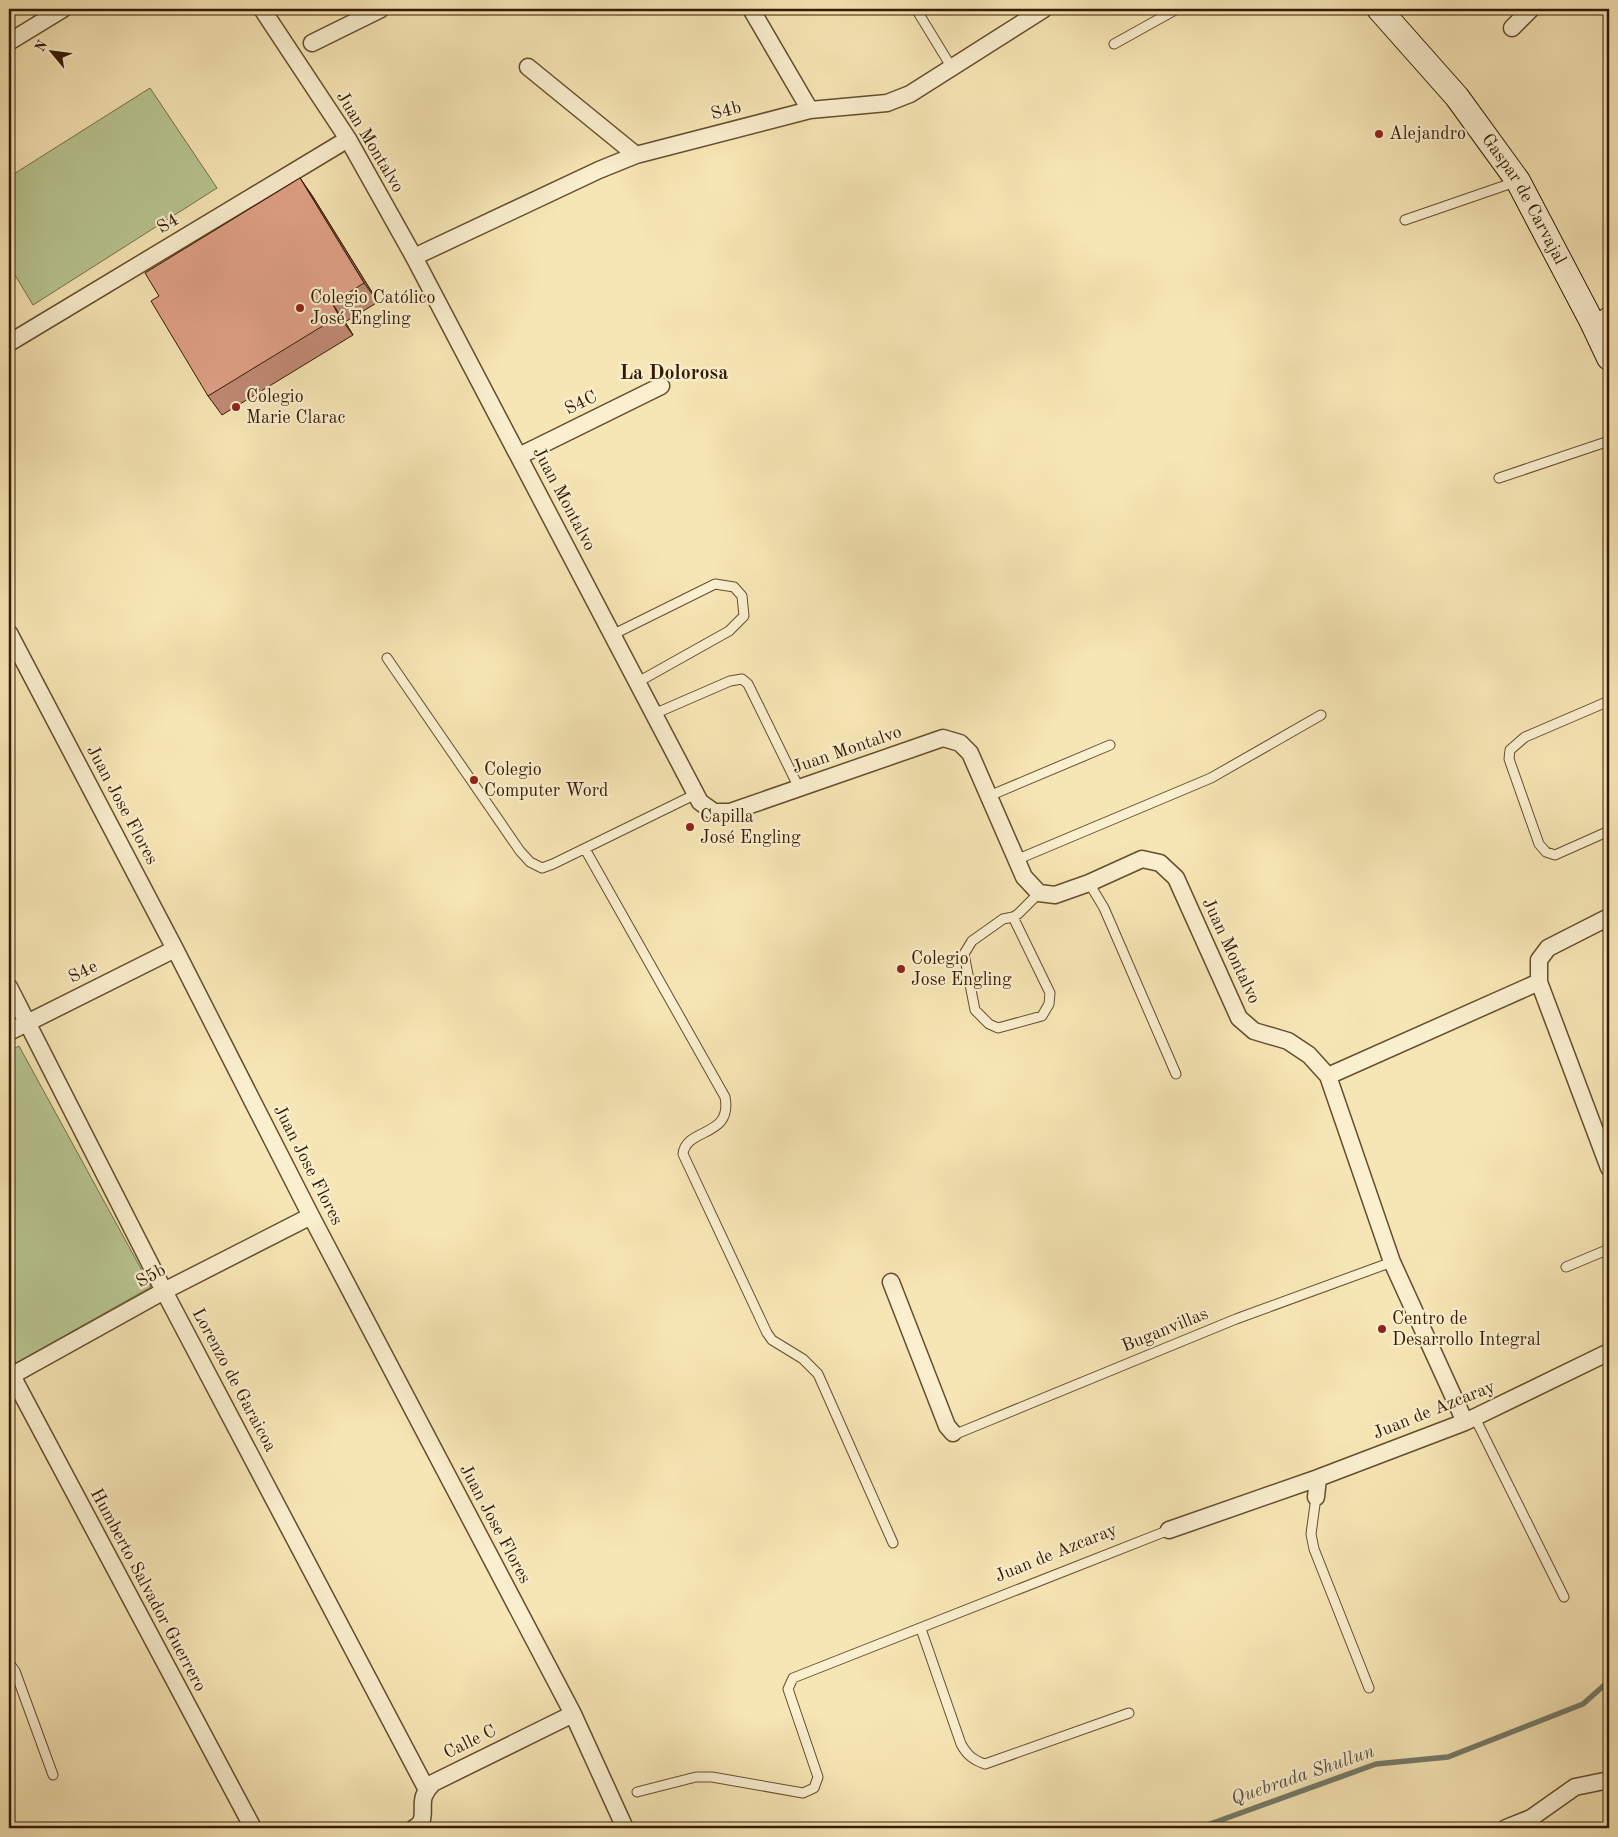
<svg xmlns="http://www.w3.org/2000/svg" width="1618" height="1837" font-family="'Old Standard TT',serif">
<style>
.green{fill:#b8c691;stroke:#767048}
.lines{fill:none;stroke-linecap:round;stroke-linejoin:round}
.stream{stroke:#747c6b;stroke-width:5.5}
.lane-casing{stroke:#654d2d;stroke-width:11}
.street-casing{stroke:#654d2d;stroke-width:19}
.secondary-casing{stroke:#341a00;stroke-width:26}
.lane{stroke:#faefcf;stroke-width:9}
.street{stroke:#faefcf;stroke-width:16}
.secondary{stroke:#faefcf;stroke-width:24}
.wall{fill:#c18a75;stroke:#341a00}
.shaded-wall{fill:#9d715f;stroke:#341a00}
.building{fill:#e0a188;stroke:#341a00}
.poi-dot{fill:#8f2418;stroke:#faefcf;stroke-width:2}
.labels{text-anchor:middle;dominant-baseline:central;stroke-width:4.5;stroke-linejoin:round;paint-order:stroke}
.street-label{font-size:18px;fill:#341a00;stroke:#faefcf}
.poi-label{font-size:18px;fill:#341a00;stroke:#faefcf;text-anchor:start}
.water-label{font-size:19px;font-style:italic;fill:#59533f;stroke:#faefcf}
.quarter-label{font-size:20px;font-weight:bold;fill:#341a00;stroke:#faefcf}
</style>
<rect width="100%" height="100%" fill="#f7e6b5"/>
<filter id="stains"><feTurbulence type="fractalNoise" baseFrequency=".004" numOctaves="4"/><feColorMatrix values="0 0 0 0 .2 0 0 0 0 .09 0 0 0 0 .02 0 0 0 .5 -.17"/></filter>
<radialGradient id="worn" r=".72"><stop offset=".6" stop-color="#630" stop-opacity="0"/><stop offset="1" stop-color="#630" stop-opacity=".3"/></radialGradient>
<!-- green -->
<path class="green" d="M150 88 217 188 33 305 9 265V177Z
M19 1046 151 1287 16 1363 9 1348V1051Z"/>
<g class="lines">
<!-- stream -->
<path class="stream" d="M1199 1828 1376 1764 1448 1757 1583 1704 1609 1681"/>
<!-- lane casing -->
<g class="lane-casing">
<path id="lane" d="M916 9 952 68
M1114 44 1177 9
M1405 220 1518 181
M1593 322 1609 310
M1499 478 1609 441
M612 635 715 584 734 587 742 596 744 616 729 631 638 682
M387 658 520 851 530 862 542 868 553 864 696 794
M1609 701 1525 737 1510 750 1509 759 1539 844 1546 852 1555 855 1609 831
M654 714 730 681 742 679 748 684 799 788
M989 796 1110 745
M585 849 725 1097C733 1138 686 1127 683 1154L767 1333 772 1340 803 1359 818 1374 893 1543
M1016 860 1211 778 1321 715
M1089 883 1104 908 1176 1074
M1013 917 1050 993 1049 1004 1042 1016 998 1028 989 1024 975 1010 964 954 972 941 1003 919 1013 917 1018 914 1039 893
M1566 1267 1609 1249
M1475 1418 1564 1597
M953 1433 956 1434 1236 1319 1392 1262
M1316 1497 1311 1534 1314 1549 1369 1688
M921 1629 961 1744C967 1755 973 1760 985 1764L1129 1713
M9 1663 15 1671 53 1775
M637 1792 696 1777H712L803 1793 814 1788 818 1777 788 1689 793 1678 1169 1530"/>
</g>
<!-- street casing -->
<g class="street-casing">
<path id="street" d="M262 9 348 139 414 257 700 802 714 812H730L943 738 960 743 970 753 1024 877 1039 893 1055 895 1089 883 1142 859 1160 863 1176 878 1239 1018 1254 1031 1288 1041 1309 1055 1328 1076 1392 1262 1465 1422
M751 9 810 110
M1512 28 1531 9
M9 42 63 9
M312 43 381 9
M528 67 636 155
M414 257 599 170 636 155 810 110 887 103 910 94 1044 9
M9 343 348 139
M519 456 661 386
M9 633 175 949 311 1216 573 1714 625 1828
M1609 917 1548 948 1539 960V982L1609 1168
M9 987 164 1291 427 1790
M9 1032 175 949
M1328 1076 1539 982
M891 1282 947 1426 953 1433
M9 1370 253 1828
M11 1376 164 1291 311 1216
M1316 1497 1318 1478
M1169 1530 1318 1478 1465 1422 1609 1352
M414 1828C428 1822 420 1807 424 1796 426 1791 429 1787 433 1783L573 1714
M1506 1828 1531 1818 1575 1787 1609 1780"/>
</g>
<!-- secondary casing -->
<g class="secondary-casing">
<g id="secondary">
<path id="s1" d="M1379 9 1457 97 1518 181 1592 322 1609 358"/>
</g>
</g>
<!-- lane -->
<use href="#lane" class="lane"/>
<!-- street -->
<use href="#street" class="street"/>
<!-- secondary -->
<use href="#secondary" class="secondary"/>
</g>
<!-- wall -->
<path class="wall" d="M300 178 313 197 378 302 345 322 353 335 222 415 208 396 159 296Z"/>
<!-- shaded-wall -->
<path class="shaded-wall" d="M300 178 313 197 378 302 364 283Z
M332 303 345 322 353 335 339 316Z"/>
<!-- building -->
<path class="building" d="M300 178 364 283 332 303 339 316 208 396 151 301 159 296 145 273Z"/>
<!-- markers -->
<g class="poi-dot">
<circle cx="1379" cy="134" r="5"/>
<circle cx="300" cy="308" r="5"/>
<circle cx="236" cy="407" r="5"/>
<circle cx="474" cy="780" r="5"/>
<circle cx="690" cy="827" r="5"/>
<circle cx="901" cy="969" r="5"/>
<circle cx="1382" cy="1329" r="5"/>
</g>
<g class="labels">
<!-- street labels -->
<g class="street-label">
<text transform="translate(726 111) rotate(-14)">S4b</text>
<text transform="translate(370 142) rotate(59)">Juan Montalvo</text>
<text stroke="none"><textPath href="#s1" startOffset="240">Gaspar de Carvajal</textPath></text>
<text transform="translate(168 224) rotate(-31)">S4</text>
<text transform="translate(581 403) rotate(-26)">S4C</text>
<text transform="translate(564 499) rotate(62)">Juan Montalvo</text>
<text transform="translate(847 750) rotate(-19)">Juan Montalvo</text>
<text transform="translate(122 805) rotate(62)">Juan Jose Flores</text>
<text transform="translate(1231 951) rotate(65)">Juan Montalvo</text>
<text transform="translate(83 972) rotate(-26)">S4e</text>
<text transform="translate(308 1165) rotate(63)">Juan Jose Flores</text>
<text transform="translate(151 1276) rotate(-28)">S5b</text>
<text transform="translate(1165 1330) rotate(-22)">Buganvillas</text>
<text transform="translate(234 1380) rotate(62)">Lorenzo de Garaicoa</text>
<text transform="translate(1434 1410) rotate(-22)">Juan de Azcaray</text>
<text transform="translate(495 1524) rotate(62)">Juan Jose Flores</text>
<text transform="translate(1056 1553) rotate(-22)">Juan de Azcaray</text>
<text transform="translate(148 1590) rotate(62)">Humberto Salvador Guerrero</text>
<text transform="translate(470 1742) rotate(-26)">Calle C</text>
</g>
<!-- poi labels -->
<g class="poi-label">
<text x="1389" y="134">Alejandro</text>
<text x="310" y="298">Colegio Católico<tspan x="310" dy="21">José Engling</tspan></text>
<text x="246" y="397">Colegio<tspan x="246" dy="21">Marie Clarac</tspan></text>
<text x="484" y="770">Colegio<tspan x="484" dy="21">Computer Word</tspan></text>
<text x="700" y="817">Capilla<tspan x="700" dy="21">José Engling</tspan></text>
<text x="911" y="959">Colegio<tspan x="911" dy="21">Jose Engling</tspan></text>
<text x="1392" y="1319">Centro de<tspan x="1392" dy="21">Desarrollo Integral</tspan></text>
</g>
<!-- water labels -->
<g class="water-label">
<text transform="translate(1303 1776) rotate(-19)">Quebrada Shullun</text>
</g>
<!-- quarter labels -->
<g class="quarter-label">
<text x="674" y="374">La Dolorosa</text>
</g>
</g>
<!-- margin -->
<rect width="1618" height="1837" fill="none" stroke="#f7e6b5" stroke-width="30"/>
<rect x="10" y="10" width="1598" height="1817" fill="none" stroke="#341a00" stroke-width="2.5"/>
<rect x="15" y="15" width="1588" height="1807" fill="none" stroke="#341a00"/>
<!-- north arrow -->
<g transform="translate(52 52) rotate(299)" stroke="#faefcf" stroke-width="4" paint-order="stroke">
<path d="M0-4L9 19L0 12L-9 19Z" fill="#341a00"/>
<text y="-8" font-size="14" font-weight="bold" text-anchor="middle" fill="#341a00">N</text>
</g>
<rect width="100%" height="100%" filter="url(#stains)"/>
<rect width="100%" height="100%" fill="url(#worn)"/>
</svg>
